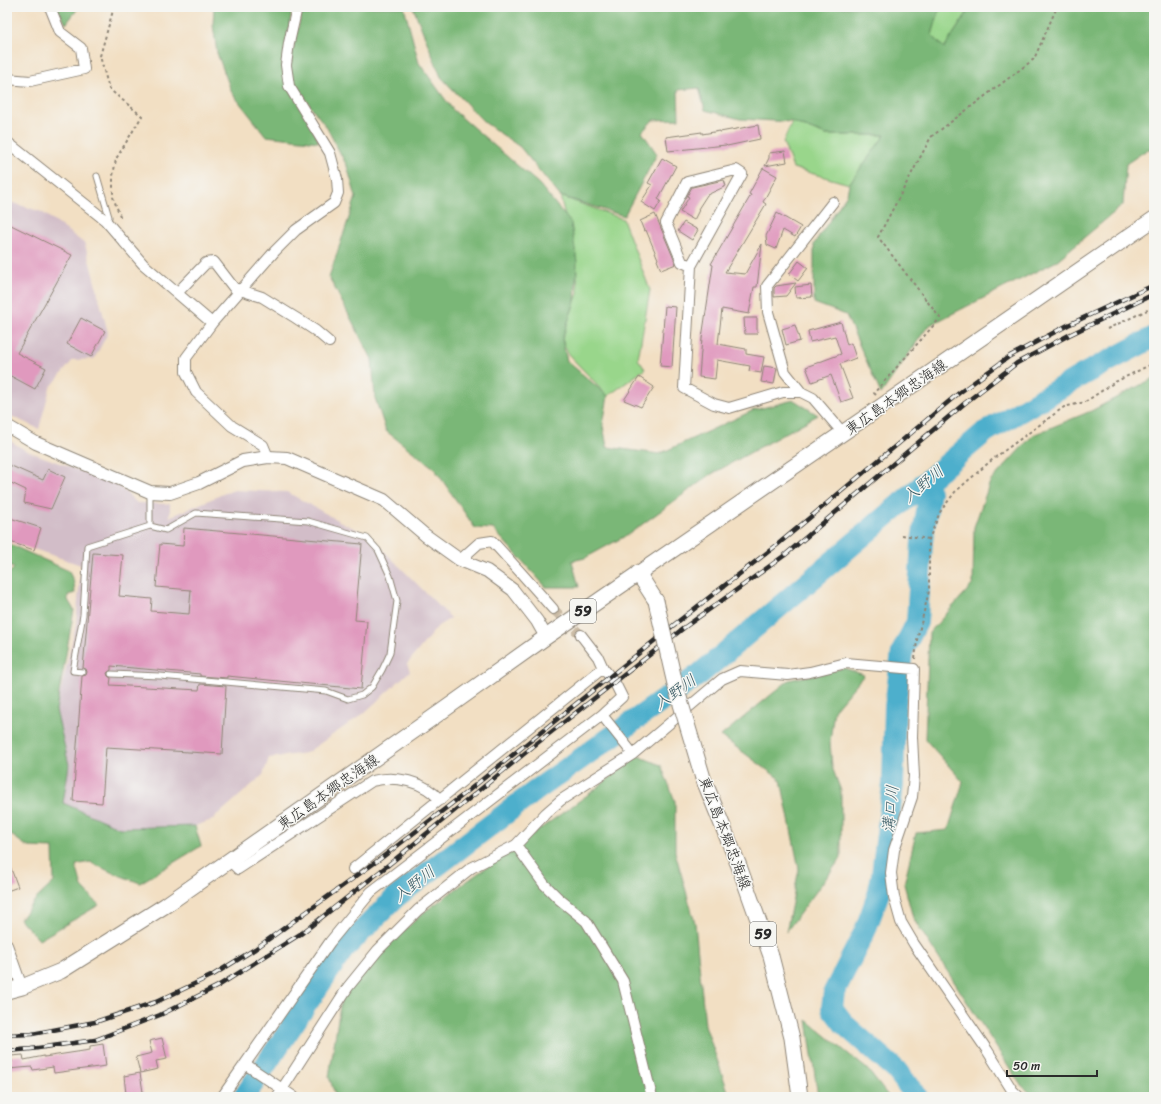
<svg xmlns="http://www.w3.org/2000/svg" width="1161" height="1104" font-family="Sriracha,'Klee One',sans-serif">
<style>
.industrial{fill:#d2bdc8}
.green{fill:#99d68b;stroke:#62805b}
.forest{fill:#7ab777;stroke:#527151}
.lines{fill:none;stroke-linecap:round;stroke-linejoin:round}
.river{stroke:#4dafcc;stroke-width:22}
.building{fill:#e099be}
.minor-tunnel{stroke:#cabba5;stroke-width:10;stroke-dasharray:10 5;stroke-linecap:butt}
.service-casing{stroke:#8e8577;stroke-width:7}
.minor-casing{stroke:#8e8577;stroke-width:12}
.tertiary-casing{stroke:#8e8577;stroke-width:14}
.primary-casing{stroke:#8e8577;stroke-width:17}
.path{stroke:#8e8577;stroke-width:2;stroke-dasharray:3 3;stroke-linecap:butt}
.service{stroke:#fff;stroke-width:5}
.minor{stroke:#fff;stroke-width:10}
.tertiary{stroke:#fff;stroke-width:12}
.primary{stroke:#fff;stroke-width:15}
.rail-casing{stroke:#2b2b2b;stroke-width:4.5}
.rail{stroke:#f6f6f2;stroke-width:3;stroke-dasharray:9;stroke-linecap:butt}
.primary-bridge-casing{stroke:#8e8577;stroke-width:17;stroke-linecap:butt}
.primary-bridge{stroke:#fff;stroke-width:15}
.labels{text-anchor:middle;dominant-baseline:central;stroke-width:3;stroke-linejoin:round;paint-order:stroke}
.shield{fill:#f6f6f2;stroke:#686867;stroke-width:1}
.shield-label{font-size:14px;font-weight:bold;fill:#2b2b2b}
.street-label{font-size:15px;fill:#2b2b2b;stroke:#f6f6f2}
.water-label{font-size:16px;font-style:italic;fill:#375963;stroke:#f6f6f2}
</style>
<rect width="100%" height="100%" fill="#f6f6f2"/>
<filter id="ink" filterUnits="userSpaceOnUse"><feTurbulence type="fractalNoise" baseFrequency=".025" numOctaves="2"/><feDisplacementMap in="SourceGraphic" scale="8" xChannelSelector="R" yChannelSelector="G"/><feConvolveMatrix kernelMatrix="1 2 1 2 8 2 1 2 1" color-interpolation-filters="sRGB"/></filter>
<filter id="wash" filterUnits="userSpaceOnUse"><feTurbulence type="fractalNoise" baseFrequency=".012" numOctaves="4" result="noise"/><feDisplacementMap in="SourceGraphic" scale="16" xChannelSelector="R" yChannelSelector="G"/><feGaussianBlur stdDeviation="0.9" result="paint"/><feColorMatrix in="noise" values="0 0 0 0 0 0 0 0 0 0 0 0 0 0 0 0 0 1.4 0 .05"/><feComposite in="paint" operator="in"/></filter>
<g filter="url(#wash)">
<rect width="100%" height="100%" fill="#f2dfc3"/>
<!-- industrial -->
<path class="industrial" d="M7 200 13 203 42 212 85 244 108 333 94 359 73 360 50 388 39 429 7 414Z
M7 439 25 450 118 485 137 503 170 504V517L232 490 287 492 341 522 372 537 386 553 451 618 438 626 407 664 410 671 363 714 306 753 269 758 263 775 212 820 195 826 120 828 63 803 69 765 56 710 76 625 81 565 7 540Z"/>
<!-- green -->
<path class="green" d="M940 7H971L944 48 932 35Z
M792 122 826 135H885L849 184 793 168 783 142Z
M560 196 623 219 650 290 638 359 645 369 608 396 568 354 562 339 578 293 576 259Z"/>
<!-- forest -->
<path class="forest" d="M56 7H79L66 24Z
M214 7H291V17L282 65 319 142 266 136 232 93 217 53 213 25Z
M303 7H404L419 63 453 110 539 184 571 223 577 262 575 301 562 339 567 361 608 396 603 425 607 447 659 454 754 410 794 400 818 415 710 475 629 534 585 558 572 561 579 587H546L493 529 475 528 434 468 386 431 375 398 372 359 329 277 356 197 347 166 327 128 294 84 289 66Z
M413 7H940L932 35 944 48 971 7H1154V150L1148 149 1126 164 1123 205 1055 262 928 326 881 394 846 315 814 303V244L847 194 849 184 885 135H826L792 122 740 119 705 110 699 88 678 90 679 119 653 120 642 132 657 154 624 216 560 196 520 147 484 122 441 77Z
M1154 378V1097H1035L1020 1084 913 918 904 884 916 833 948 830 963 782 925 739 929 633 973 584 974 527 990 482 1033 435 1091 411Z
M7 543 69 571 74 583 75 593 68 595V600L74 610 56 710 69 765 63 803 120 828 195 826 201 846 140 883 113 873 90 862 76 865 82 887 99 905 39 940 20 919 36 899 54 882 53 848 28 847 7 832V603L8 600 7 597V575L14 568 7 565Z
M844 668 864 675 834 710 830 742 832 767 841 791V858L786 932 799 869 781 780 721 736 789 680Z
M638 756 661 765 675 801V852L695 923 705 1025 730 1097H336L329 1077 343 987 424 912 593 791Z
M807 1020 867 1069 889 1097H818Z"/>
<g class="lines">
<!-- river -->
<path class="river" d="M244 1097 343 950 396 897 538 789 700 674 985 432 1084 374 1154 337
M917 1097 896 1070 845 1025 832 1008 834 992 865 931 878 895 882 875 893 784 895 707 902 652 917 622 922 541 930 492 923 484"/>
</g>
<g id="blocks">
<!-- building -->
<path class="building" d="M758 125 760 139 727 146 726 145 668 151 666 137 702 132V134L720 131V132Z
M785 151 787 162 765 166 769 158V153Z
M662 158 676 166 658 199 661 201 655 211 641 202 652 185 648 183Z
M763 168 777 176 763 202 766 204 725 272 745 274 762 244 757 287H754L749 314 722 309 718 344 746 349V354L764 357 761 373 749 371 750 366 717 360 715 379 699 377 702 338 713 265 711 264 751 195 749 194Z
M724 180 726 186 707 195 698 209 699 210 694 220 680 212 689 197 687 196 692 187Z
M777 213 801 227 795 237 783 230 776 249 767 245 766 236Z
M655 214 676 264 661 270 657 260 658 259 646 230 644 231 640 221Z
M684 222 698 230 692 240 678 231Z
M7 223 72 255 17 353 46 368 35 389 7 374Z
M799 261 808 268 798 281 789 274Z
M796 283 786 296 774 297V288L776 286Z
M811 285 812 297 796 298 795 287Z
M665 306 676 307 672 367 660 366Z
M81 318 105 331 91 357 67 344Z
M744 318H757V334H745Z
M841 322 847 345 851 343 856 358 840 364 853 398 841 402 831 375 812 382 806 367 841 354 835 336 810 342 808 331Z
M795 325 800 341 786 345 782 329Z
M764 366 777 368 774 384 761 382Z
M639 377 654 387 641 407 624 400Z
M7 464 43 480 48 469 65 477 51 509 24 503 26 490 7 481Z
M7 517 41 528 34 550 7 541Z
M184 528 362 544 355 620 367 621 361 689 227 676V678L200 676V674L111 666V670L107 673 108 676 111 678 110 685 199 690 200 684 226 686 222 754 106 747 102 803 73 801 82 676 86 675 87 672 86 669 83 668 93 553 123 555 119 596 152 599 151 611 189 614 191 590 156 587 160 544 183 546Z
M7 861H8L18 887 7 891Z
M162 1038 167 1059 156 1061 158 1069 140 1073 136 1057 152 1053 149 1041Z
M103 1044 106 1066 54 1073 53 1067 33 1070 32 1067 8 1069V1062H12L11 1056 23 1055 24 1060 44 1056V1057L90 1050V1046Z
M140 1073 143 1092 126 1094 124 1076Z"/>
</g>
</g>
<g filter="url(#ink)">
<use href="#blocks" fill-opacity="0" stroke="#8e8577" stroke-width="1"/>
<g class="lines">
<!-- minor-tunnel -->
<path class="minor-tunnel" d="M553 609 581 635"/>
<!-- service casing -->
<g class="service-casing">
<path id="service" d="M97 176 109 217 105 220
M83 672 73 671 83 615 87 546 150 526V492
M111 674 160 676 326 691 348 699 362 695 372 687 382 670 390 653 397 601 390 576 378 550 367 538 308 521 196 513 166 530 150 526"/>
</g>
<!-- minor casing -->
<g class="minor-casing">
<path id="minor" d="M7 79 30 81 84 69 81 48 60 32 50 7
M7 142 105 220 143 264 212 323
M691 266 682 262 666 223 687 182 736 170 742 174 691 266 684 388 714 404 729 408 783 392H801L813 398 843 433
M177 293 206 263 214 262 234 288 262 297 296 318 316 331 329 342
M801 392 785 372 768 312 767 286 833 202
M268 457 263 445 232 426 196 392 186 372V358L212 323 275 251 296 230 334 203 338 193 337 179 330 153 289 86 286 65 289 43 297 7
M460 560 479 543 492 541 522 574 553 609
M581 635 598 657 603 668 615 683 622 697 602 715 633 754 722 679 740 671 788 675 810 672 846 663 914 669 912 737 914 776 912 797 894 850 891 873 894 897 901 922 914 944 987 1050 1012 1090 1019 1097
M516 845 544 884 559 899 586 921 623 981 652 1097
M230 861 238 869 372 781C395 775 424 781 440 800
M353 869 603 668
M7 945 22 987
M245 1064 294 1097
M222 1097 330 942 371 892 602 715
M277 1097 348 987 378 950 418 910 471 868 516 845 546 813 561 800 633 754"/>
</g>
<!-- tertiary casing -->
<g class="tertiary-casing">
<path id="tertiary" d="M7 426 36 443 150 492 170 493 199 483 243 461 268 457 287 458 384 500 425 535 460 560 487 571 513 590 537 621 546 637"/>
</g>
<!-- primary casing -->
<g class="primary-casing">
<path id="primary" d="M638 573 656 601
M703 778 739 866 771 956 792 1038 800 1097
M7 991 22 987 61 971 166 905 445 709 546 637 1154 219"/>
</g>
<!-- path -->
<path class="path" d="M114 7 100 56 109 89 142 116 116 159 113 176V197L120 216 118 217
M1107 329 1154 307
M876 395 874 393 940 318 878 237 931 137 1034 59 1057 7
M902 535 929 539
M915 659 917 640 929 591V539L940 512 955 492 993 459 1064 407 1085 402 1115 382 1154 363"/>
<!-- service -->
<use href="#service" class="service"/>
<!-- minor -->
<use href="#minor" class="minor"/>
<!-- tertiary -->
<use href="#tertiary" class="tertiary"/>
<!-- primary -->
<use href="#primary" class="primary"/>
<!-- rail casing -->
<g class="rail-casing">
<path id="rail" d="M7 1035 32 1034 95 1022 156 1002 213 975 255 949 380 859 463 795 680 620 777 545 959 393 1010 356 1068 325 1154 285
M7 1051 31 1049 95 1040 160 1015 218 986 302 933 387 866 536 744 685 627 785 555 965 403 1017 363 1069 335 1154 294"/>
</g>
<!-- rail -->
<use href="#rail" class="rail"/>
<!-- primary-bridge casing -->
<g class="primary-bridge-casing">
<path id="primary-bridge" d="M656 601 675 684 703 778"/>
</g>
<!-- primary-bridge -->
<use href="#primary-bridge" class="primary-bridge"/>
</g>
</g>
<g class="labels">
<!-- shield labels -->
<g class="shield">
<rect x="570" y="599" width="26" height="24" rx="3"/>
<rect x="750" y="922" width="26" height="24" rx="3"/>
</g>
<g class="shield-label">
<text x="583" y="611">59</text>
<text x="763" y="934">59</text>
</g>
<!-- street labels -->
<g class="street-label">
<text transform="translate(896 397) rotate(-35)">東広島本郷忠海線</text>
<text transform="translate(328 792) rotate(-35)">東広島本郷忠海線</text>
<text transform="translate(725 833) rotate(69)">東広島本郷忠海線</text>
</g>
<!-- water labels -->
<g class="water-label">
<text transform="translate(923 484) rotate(-40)">入野川</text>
<text transform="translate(675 692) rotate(-36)">入野川</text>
<text transform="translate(890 809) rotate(-84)">溝口川</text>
<text transform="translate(414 884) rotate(-38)">入野川</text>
</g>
</g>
<!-- margin -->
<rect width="1161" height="1104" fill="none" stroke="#f6f6f2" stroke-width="24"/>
<!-- scale -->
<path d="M1007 1070v6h90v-6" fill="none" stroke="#2b2b2b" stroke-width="2"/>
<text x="1013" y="1070" font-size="12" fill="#2b2b2b" stroke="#f6f6f2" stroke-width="3" paint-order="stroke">50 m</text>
</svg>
